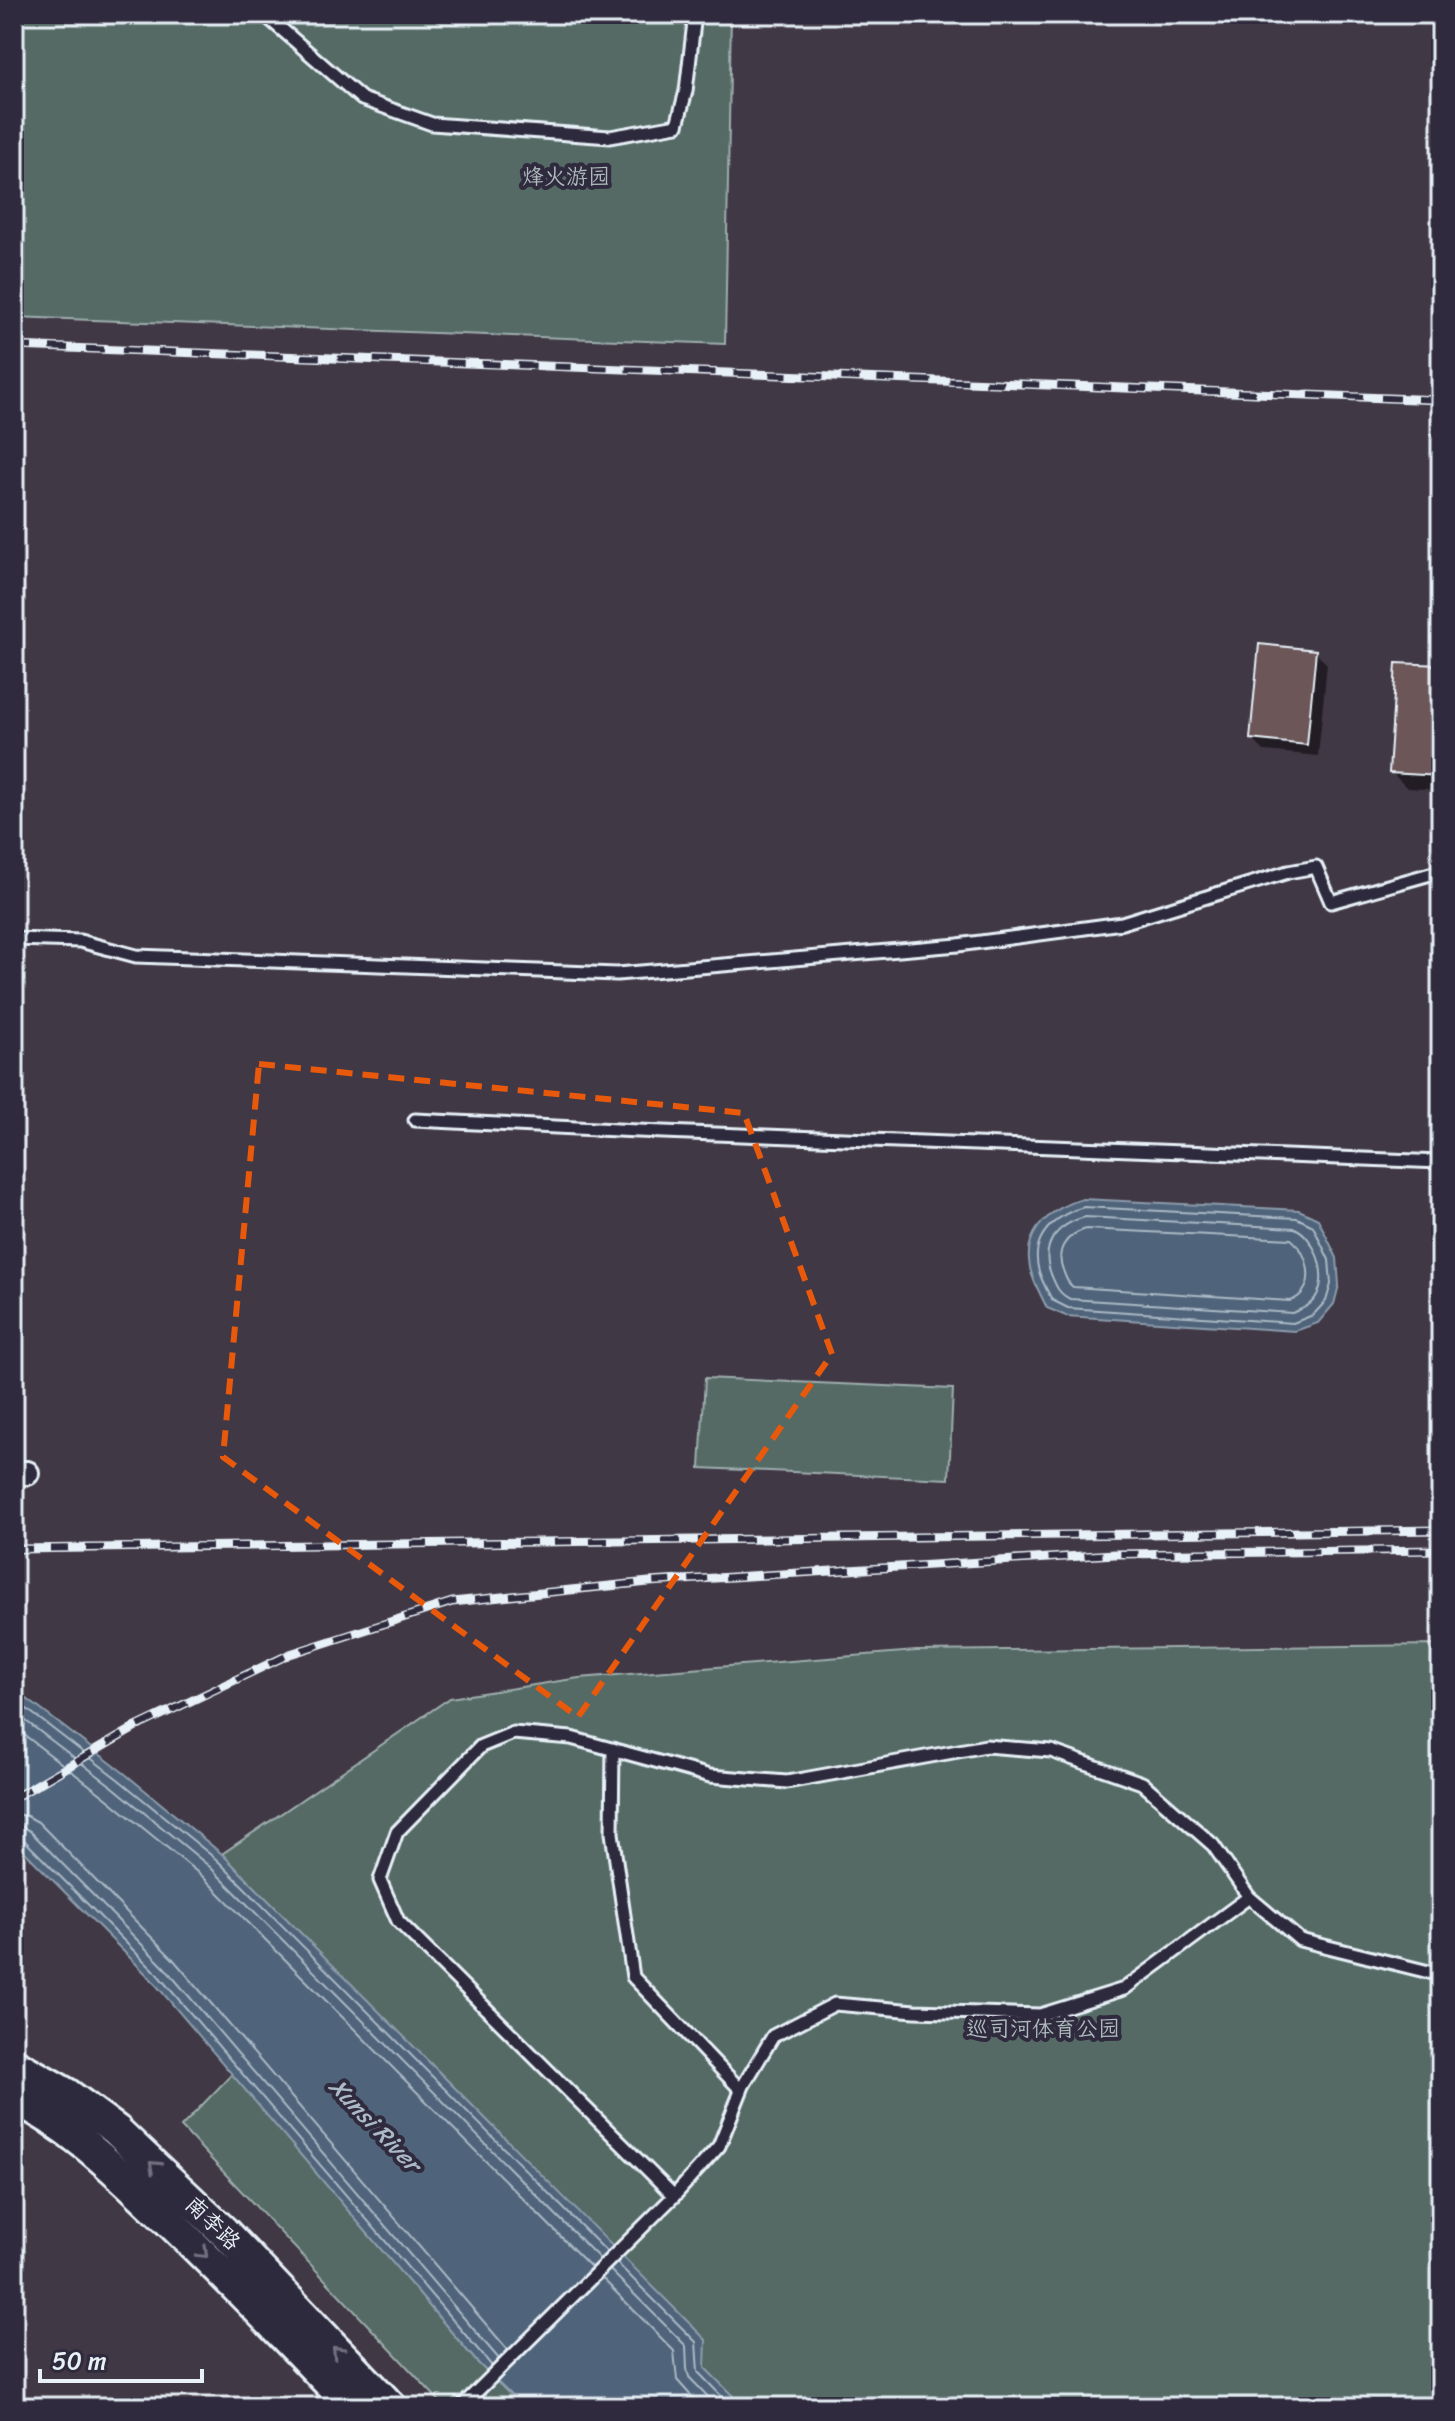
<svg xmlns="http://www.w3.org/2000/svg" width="1455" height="2421" font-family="Sriracha,'LXGW WenKai TC',sans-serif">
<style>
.green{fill:#546a65;stroke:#9eaeae;stroke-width:2}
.water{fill:#4f647a;stroke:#8c9cac;stroke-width:2}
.shadow{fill:#0007}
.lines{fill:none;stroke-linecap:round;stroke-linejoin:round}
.shore{stroke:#abb9c6;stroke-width:2}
.building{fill:#6c5759;stroke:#e8f1f8;stroke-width:2}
.lane-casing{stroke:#e8f1f8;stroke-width:17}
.street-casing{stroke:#e8f1f8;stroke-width:28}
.secondary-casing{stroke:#e8f1f8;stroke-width:36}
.lane{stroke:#2f2a3d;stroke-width:11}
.street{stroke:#2f2a3d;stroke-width:22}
.secondary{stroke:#2f2a3d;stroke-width:30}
.rail-casing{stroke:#e8f1f8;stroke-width:9}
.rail{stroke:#2f2a3d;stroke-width:6;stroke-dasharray:18;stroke-linecap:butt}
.oneway{stroke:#70707e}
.marked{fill:none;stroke:#e8590c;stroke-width:6;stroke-dasharray:16 10;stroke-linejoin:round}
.labels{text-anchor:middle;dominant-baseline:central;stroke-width:8;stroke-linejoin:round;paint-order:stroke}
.park-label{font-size:22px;fill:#adbbbd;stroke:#2f2a3d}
.street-label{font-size:22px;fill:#e8f1f8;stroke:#2f2a3d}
.water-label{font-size:24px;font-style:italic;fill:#abb9c6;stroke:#2f2a3d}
</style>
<rect width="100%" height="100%" fill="#413845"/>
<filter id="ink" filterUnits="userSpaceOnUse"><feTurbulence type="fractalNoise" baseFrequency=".0125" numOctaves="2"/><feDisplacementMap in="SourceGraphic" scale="16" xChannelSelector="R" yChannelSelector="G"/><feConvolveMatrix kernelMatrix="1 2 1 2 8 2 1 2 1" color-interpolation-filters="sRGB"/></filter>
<g filter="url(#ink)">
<!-- green -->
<path class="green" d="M14 14H731L725 344 14 317Z
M705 1378 953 1389 949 1479 700 1468Z
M1441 1645V2407H744L704 2368 705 2340 222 1854 450 1698 579 1678 916 1651Z
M232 2074 477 2362 523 2407H445L181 2127Z"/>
<!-- water -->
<path class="water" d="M1083 1199 1299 1210 1318 1219 1337 1258 1339 1285 1334 1304 1318 1323 1295 1331 1066 1316 1047 1308C1040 1293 1030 1277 1029 1260 1026 1228 1055 1206 1083 1199Z
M14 1689 124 1773 222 1854 706 2340 705 2368 744 2407H523L477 2362 151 1979 14 1841Z"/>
<!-- shadow -->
<path class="shadow" d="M1315 652 1327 664 1318 756 1264 751 1252 739Z
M1441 667V790L1407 788 1391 772Z"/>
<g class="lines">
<!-- shore -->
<path class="shore" d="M1084 1207 1297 1218 1313 1226 1329 1260 1331 1284 1326 1301 1313 1315 1293 1323 1068 1308 1052 1300C1046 1288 1037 1273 1037 1259 1035 1231 1061 1213 1084 1207Z
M1085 1217 1295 1228C1315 1237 1328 1274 1317 1295 1312 1305 1302 1309 1292 1313L1070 1299C1058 1293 1056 1286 1051 1274 1040 1245 1056 1225 1085 1217Z
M1086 1229 1291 1239C1310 1254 1318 1291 1290 1301L1073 1287C1067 1282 1066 1278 1063 1270 1055 1250 1066 1235 1086 1229Z
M14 1699 119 1780 217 1860 607 2252
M14 1712 113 1787 210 1867 600 2259
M14 1727 105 1797 202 1876 591 2267
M14 1814 27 1816 38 1822 173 1959 508 2350
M14 1826 23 1827 30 1831 164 1967 499 2359
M14 1836 23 1839 157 1974 492 2366
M617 2263 696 2342 698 2372 732 2407
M610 2270 686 2346 687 2369 689 2377 718 2407
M602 2278 674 2351 677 2380 701 2407"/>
</g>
<!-- building -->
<path class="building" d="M1259 644 1316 650 1307 745 1250 739Z
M1396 663 1441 665V776L1389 773Z"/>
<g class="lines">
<!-- lane casing -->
<g class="lane-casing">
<path id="lane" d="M264 14 362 99 432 124 610 137 677 125 686 91 695 14
M14 939 80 941 136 956 617 974 958 945 1122 923 1288 872 1316 867 1331 902 1441 871
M415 1120 638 1131 1441 1162
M613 1749 612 1833 633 1977 741 2090
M674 2196 398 1921 380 1880 397 1832 481 1746 513 1733 571 1738 710 1776 787 1782 986 1746 1051 1751 1142 1783 1213 1845 1249 1897 1300 1940 1441 1975
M461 2407 674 2196 719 2146 743 2086 773 2036 835 2004 915 2011 1040 2015 1124 1989 1249 1897"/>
</g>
<!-- street casing -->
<g class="street-casing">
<path id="street" d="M14 1473H27"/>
</g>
<!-- secondary casing -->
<g class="secondary-casing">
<path id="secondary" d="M14 2064 67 2094 116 2130 223 2231 391 2407
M14 2098C69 2125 110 2165 154 2207 222 2271 287 2339 352 2407"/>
</g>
<!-- lane -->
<use href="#lane" class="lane"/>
<!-- street -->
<use href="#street" class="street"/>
<!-- secondary -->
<use href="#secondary" class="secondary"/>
<!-- rail casing -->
<g class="rail-casing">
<path id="rail" d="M14 346 1441 400
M14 1549 1441 1530
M14 1798 136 1727 290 1654 452 1602 649 1582 1115 1554 1441 1550"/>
</g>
<!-- rail -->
<use href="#rail" class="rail"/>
</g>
<!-- one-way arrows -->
<defs><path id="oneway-chevron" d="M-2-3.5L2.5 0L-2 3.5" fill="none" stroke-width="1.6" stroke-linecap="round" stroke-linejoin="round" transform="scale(2)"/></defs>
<g class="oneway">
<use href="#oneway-chevron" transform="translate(154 2166) rotate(-137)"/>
<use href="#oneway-chevron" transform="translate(203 2253) rotate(44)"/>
<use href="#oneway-chevron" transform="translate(337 2351) rotate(-134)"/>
</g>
</g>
<!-- marked area -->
<path class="marked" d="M259 1064 744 1113 832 1354 578 1717 223 1457Z"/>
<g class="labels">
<!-- park labels -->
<g class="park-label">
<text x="566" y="176">烽火游园</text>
<text x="1043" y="2028">巡司河体育公园</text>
</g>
<!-- street labels -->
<g class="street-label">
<text transform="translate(213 2223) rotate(44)">南李路</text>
</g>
<!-- water labels -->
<g class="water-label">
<text transform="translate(375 2125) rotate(46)">Xunsi River</text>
</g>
</g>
<!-- margin -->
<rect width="1455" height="2421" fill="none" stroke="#2f2a3d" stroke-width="48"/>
<rect x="24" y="24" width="1407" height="2373" fill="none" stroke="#e8f1f8" stroke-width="3" filter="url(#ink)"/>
<!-- scale -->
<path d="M40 2369v12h162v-12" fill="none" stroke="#e8f1f8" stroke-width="4"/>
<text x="52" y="2369" font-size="24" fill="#e8f1f8" stroke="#2f2a3d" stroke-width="6" paint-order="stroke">50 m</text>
</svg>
